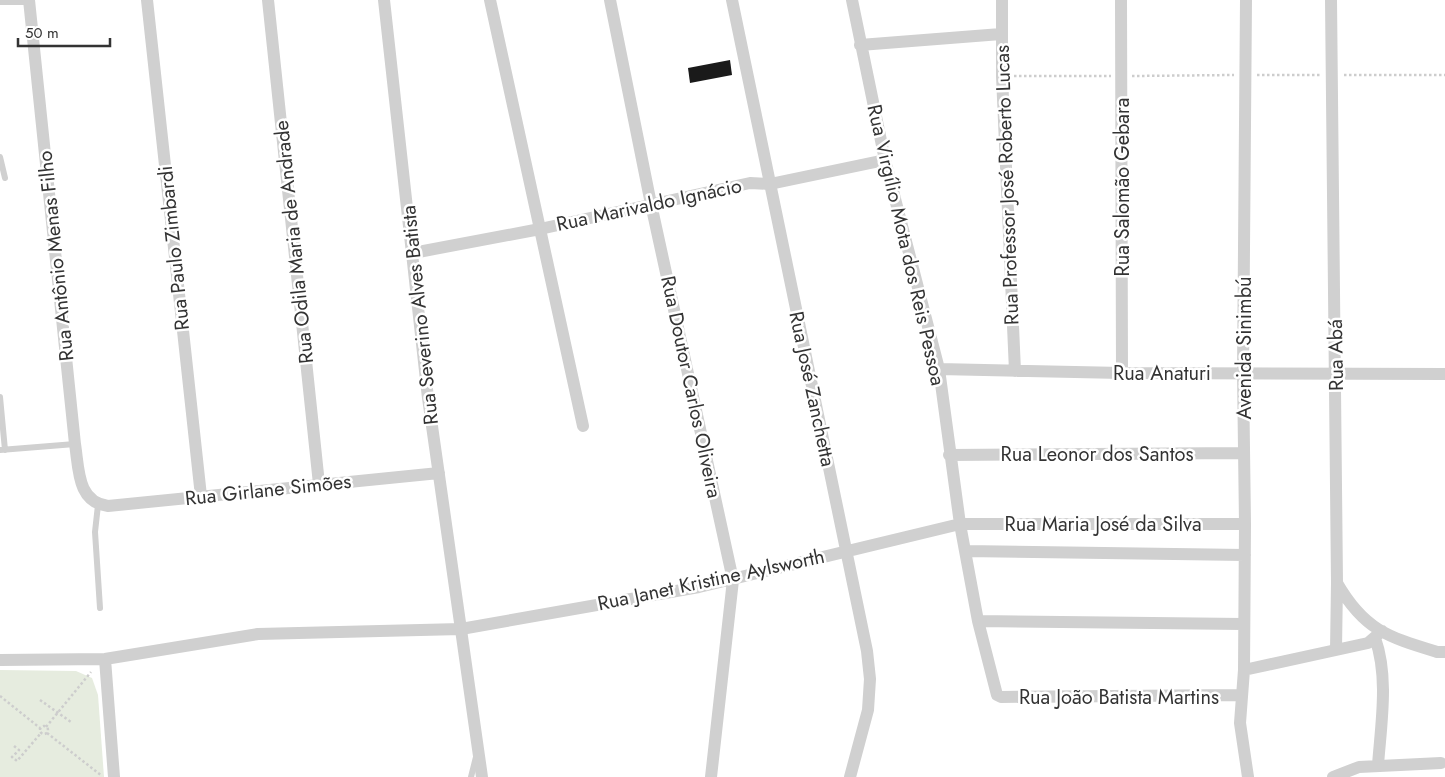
<svg xmlns="http://www.w3.org/2000/svg" width="1445" height="777" font-family="Jost,sans-serif">
<style>
.green{fill:#e6ecdf}
.building{fill:#1a1a1a}
.lines{fill:none;stroke-linecap:round;stroke-linejoin:round}
.path{stroke:#cdcdcd;stroke-width:2.5;stroke-dasharray:2.5 2.5;stroke-linecap:butt}
.lane{stroke:#d0d0d0;stroke-width:6}
.street{stroke:#d0d0d0;stroke-width:12}
.labels{text-anchor:middle;dominant-baseline:central;stroke-width:5;stroke-linejoin:round;paint-order:stroke}
.street-label{font-size:20px;fill:#333;stroke:#fff}
</style>
<rect width="100%" height="100%" fill="#fff"/>
<!-- green -->
<path class="green" d="M0 670 76 671 92 678 98 695 104 777H0Z"/>
<!-- building -->
<path class="building" d="M730 60 732 75 690 83 688 68Z"/>
<g class="lines">
<!-- path -->
<path class="path" d="M1257 75H1321
M1344 75H1445
M1014 76H1111
M1132 76 1234 75
M0 696 40 728
M40 700 71 722
M40 730a4 4 0 1 1 8 0a4 4 0 1 1-8 0Z
M46 727 91 672
M47 733 102 776
M14 746 19 750 12 757 17 761 41 733"/>
<!-- lane -->
<path class="lane" d="M0 2H29
M0 157 5 178
M0 397 5 450
M0 450 75 444
M98 505 95 532 100 608
M471 777 476 757"/>
<!-- street -->
<path class="street" d="M29 0 75 444C79 469 77 502 108 506L439 473
M147 0 201 496
M268 0 319 484
M384 0 428 398 482 777
M490 0 583 426
M610 0 651 204 733 580 711 777
M732 0 867 651 870 679 868 710 850 777
M852 0 885 160 939 369 960 524 978 621 997 695 1001 697 1241 695
M1002 0V76L1015 371
M1121 0 1122 373
M1246 0 1243 373 1245 524 1244 670 1240 723 1248 777
M1331 0 1337 583C1364 630 1388 637 1437 652H1445
M860 45 1001 34
M413 253 540 229 750 183 770 184 885 160
M939 369 1122 373 1445 374
M949 455 1244 453
M965 551 1245 555
M978 621 1243 624
M1375 638C1389 677 1381 724 1378 765
M1336 650 1337 583
M105 659 114 777
M0 660 105 659 258 634 461 629 699 587 960 524H1245
M1244 670 1368 643 1382 631
M1333 777 1359 767 1441 763"/>
</g>
<g class="labels">
<!-- street labels -->
<g class="street-label">
<text transform="translate(1007 185) rotate(-92)">Rua Professor José Roberto Lucas</text>
<text transform="translate(1122 187) rotate(-90)">Rua Salomão Gebara</text>
<text transform="translate(649 205) rotate(-12)">Rua Marivaldo Ignácio</text>
<text transform="translate(294 242) rotate(-96)">Rua Odila Maria de Andrade</text>
<text transform="translate(906 245) rotate(77)">Rua Virgílio Mota dos Reis Pessoa</text>
<text transform="translate(174 248) rotate(-96)">Rua Paulo Zimbardi</text>
<text transform="translate(56 256) rotate(-96)">Rua Antônio Menas Filho</text>
<text transform="translate(420 315) rotate(-96)">Rua Severino Alves Batista</text>
<text transform="translate(1244 348) rotate(-90)">Avenida Sinimbú</text>
<text transform="translate(1336 355) rotate(-91)">Rua Abá</text>
<text x="1162" y="373">Rua Anaturi</text>
<text transform="translate(691 387) rotate(78)">Rua Doutor Carlos Oliveira</text>
<text transform="translate(812 389) rotate(78)">Rua José Zanchetta</text>
<text x="1097" y="454">Rua Leonor dos Santos</text>
<text transform="translate(268 490) rotate(-6)">Rua Girlane Simões</text>
<text x="1103" y="524">Rua Maria José da Silva</text>
<text transform="translate(711 580) rotate(-12)">Rua Janet Kristine Aylsworth</text>
<text x="1119" y="697">Rua João Batista Martins</text>
</g>
</g>
<!-- scale -->
<path d="M18 38v8h92v-8" fill="none" stroke="#333333" stroke-width="2.5"/>
<text x="25" y="38" font-size="15" fill="#333333" stroke="#ffffff" stroke-width="4" paint-order="stroke">50 m</text>
</svg>
